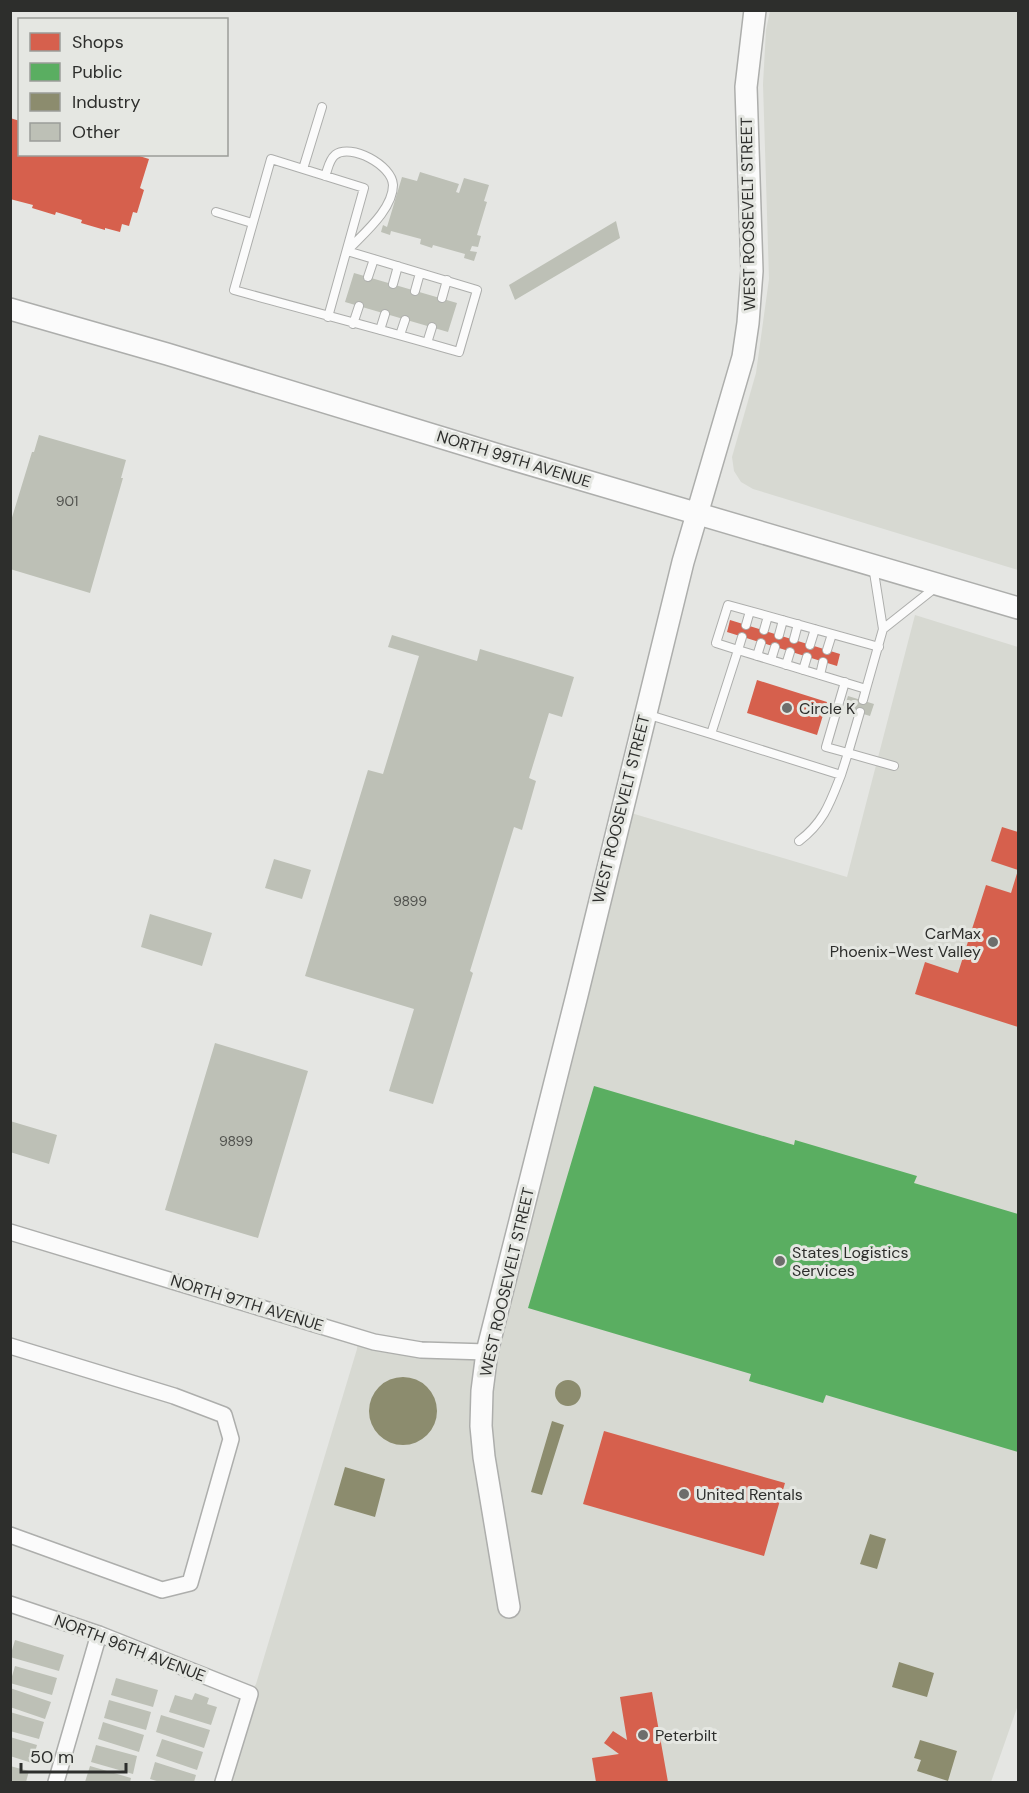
<svg xmlns="http://www.w3.org/2000/svg" width="1029" height="1793" font-family="'DM Sans',sans-serif">
<style>
.built{fill:#d7d9d2}
.shops{fill:#d6604d}
.public{fill:#5aae61}
.industry{fill:#8c8c6e}
.building{fill:#bdc0b6}
.lines{fill:none;stroke-linecap:round;stroke-linejoin:round}
.lane-casing{stroke:#adaeac;stroke-width:10}
.street-casing{stroke:#adaeac;stroke-width:18}
.secondary-casing{stroke:#adaeac;stroke-width:24}
.lane{stroke:#fbfbfb;stroke-width:8}
.street{stroke:#fbfbfb;stroke-width:15}
.secondary{stroke:#fbfbfb;stroke-width:21}
.poi-dot{fill:#6d6e6c;stroke:#e5e7e2;stroke-width:2}
.labels{text-anchor:middle;dominant-baseline:central;stroke-width:6;stroke-linejoin:round;paint-order:stroke}
.number-label{font-size:14px;fill:#51524e}
.street-label{font-size:16px;fill:#2d2e2c;stroke:#e5e7e2}
.poi-label{font-size:16px;fill:#2d2e2c;stroke:#e5e7e2;text-anchor:start}
</style>
<rect width="100%" height="100%" fill="#e5e6e3"/>
<!-- built -->
<path class="built" d="M770 11H1018V570L753 489 741 482 734 471 732 457 756 373 769 279 763 84 766 30Z
M915 615 1018 647V1705L991 1782H223L250 1694 256 1684 357 1349 358 1337 486 1352 621 810 847 877Z"/>
<!-- shops -->
<path class="shops" d="M10 118 20 121V154H133L149 159 140 188 144 190 137 213 133 212 129 226 122 224 120 232 105 228V230L81 223 82 220 56 212 55 215 32 208 33 205 10 199Z
M730 620 840 654 837 666 727 632Z
M757 680 827 702 817 735 747 713Z
M1002 827 1018 832V870L991 861Z
M1018 870V1027L915 994 925 962 958 973 986 885 1011 893Z
M604 1431 785 1483 764 1556 583 1504Z
M652 1692 668 1782H596L592 1758 619 1754 604 1743 613 1731 627 1740 620 1697Z"/>
<!-- public -->
<path class="public" d="M594 1086 794 1145 795 1140 917 1176 914 1183 1018 1214V1452L826 1395 823 1403 749 1381 751 1374 528 1308Z"/>
<!-- industry -->
<path class="industry" d="M369 1411a34 34 0 1 1 68 0a34 34 0 1 1-68 0Z
M555 1393a13 13 0 1 1 26 0a13 13 0 1 1-26 0Z
M552 1421 564 1425 542 1495 531 1492Z
M345 1467 385 1479 375 1517 334 1505Z
M870 1534 886 1539 877 1569 860 1564Z
M899 1662 934 1673 927 1697 892 1687Z
M920 1740 957 1751 948 1781 917 1771 921 1760 914 1758Z"/>
<!-- building -->
<path class="building" d="M420 172 459 184 456 192 459 193 464 178 489 185 484 201 487 202 477 235 481 236 478 247 472 246 470 251 477 252 474 261 464 258 465 254 433 245 432 248 420 244 421 239 391 231 390 235 381 232 383 225 387 227 402 177 417 181Z
M616 221 620 238 515 300 509 285Z
M354 273 457 303 448 332 345 302Z
M39 435 126 460 121 478H123L90 593 10 569V524L32 452H34Z
M392 635 477 661 480 649 574 677 562 717 549 713 529 778 536 781 522 830 514 827 470 971 473 973 433 1104 389 1091 414 1009 305 976 368 770 383 774 419 656 388 647Z
M848 696 874 704 870 716 844 708Z
M274 859 311 870 302 899 265 888Z
M150 914 212 933 202 966 141 947Z
M215 1043 308 1071 258 1238 165 1210Z
M10 1121 57 1135 49 1164 10 1152Z
M15 1640 64 1655 59 1671 10 1657Z
M15 1666 57 1678 52 1695 10 1683Z
M116 1678 158 1690 153 1707 111 1695Z
M10 1688 51 1702 45 1719 10 1707Z
M195 1693 209 1698 207 1704 217 1707 211 1725 169 1712 175 1695 192 1700Z
M109 1700 151 1712 146 1730 104 1718Z
M10 1712 44 1722 39 1739 10 1731Z
M161 1715 210 1730 204 1748 156 1732Z
M103 1722 144 1735 139 1752 98 1739Z
M10 1737 37 1745 32 1763 10 1756Z
M162 1739 203 1752 197 1770 156 1756Z
M96 1745 137 1756 133 1774 91 1762Z
M155 1762 196 1775 194 1782H160L150 1779Z
M10 1766 29 1771 26 1782H10Z
M90 1766 131 1778 130 1782H85Z"/>
<g class="lines">
<!-- lane casing -->
<g class="lane-casing">
<path id="lane" d="M303 169 322 107
M325 176C328 169 329 160 335 155 351 143 392 165 393 185 393 209 364 233 349 249
M216 212 252 223
M368 277 374 259
M393 284 398 266
M415 291 420 273
M442 298 447 280
M328 317 364 188 271 159 234 290C309 311 384 330 459 352L477 290 347 251
M353 324 359 306
M380 330 385 314
M400 335 405 320
M427 343 432 327
M746 625 750 611
M883 629 936 587
M764 630 768 616
M779 635 783 620
M742 637 738 650 716 643 728 605 879 647
M794 639 798 624
M810 645 815 629
M827 650 832 634
M757 656 761 643
M771 660 775 647
M786 665 790 652
M803 670 807 657
M820 675 823 662
M845 682 826 747 848 753 860 712
M863 700 866 689
M646 714 711 734 738 650 866 689 883 629 873 566
M711 734 841 775 848 753 894 766
M799 841C824 822 830 803 841 775"/>
</g>
<!-- street casing -->
<g class="street-casing">
<path id="street" d="M10 1232 374 1342 421 1350 487 1352
M10 1346 174 1396 224 1415 231 1439 190 1583 162 1590 10 1535
M10 1604 99 1634 250 1694 223 1782
M56 1782 99 1634"/>
</g>
<!-- secondary casing -->
<g class="secondary-casing">
<path id="secondary" d="M10 309 167 354 505 457 1018 608
M509 1607 484 1457 481 1426 482 1391 487 1352 577 995 683 562 743 357 748 323 752 271 746 87 755 10"/>
</g>
<!-- lane -->
<use href="#lane" class="lane"/>
<!-- street -->
<use href="#street" class="street"/>
<!-- secondary -->
<use href="#secondary" class="secondary"/>
</g>
<!-- markers -->
<g class="poi-dot">
<circle cx="787" cy="708" r="6"/>
<circle cx="993" cy="942" r="6"/>
<circle cx="780" cy="1261" r="6"/>
<circle cx="684" cy="1494" r="6"/>
<circle cx="643" cy="1735" r="6"/>
</g>
<g class="labels">
<!-- number labels -->
<g class="number-label">
<text x="67" y="501">901</text>
<text x="410" y="901">9899</text>
<text x="236" y="1141">9899</text>
</g>
<!-- street labels -->
<g class="street-label">
<text transform="translate(748 214) rotate(-91)">WEST ROOSEVELT STREET</text>
<text transform="translate(514 459) rotate(17)">NORTH 99TH AVENUE</text>
<text transform="translate(621 809) rotate(-76)">WEST ROOSEVELT STREET</text>
<text transform="translate(507 1282) rotate(-77)">WEST ROOSEVELT STREET</text>
<text transform="translate(247 1303) rotate(17)">NORTH 97TH AVENUE</text>
<text transform="translate(130 1648) rotate(21)">NORTH 96TH AVENUE</text>
</g>
<!-- poi labels -->
<g class="poi-label">
<text x="799" y="708">Circle K</text>
<text x="981" y="933" text-anchor="end">CarMax<tspan x="981" dy="18">Phoenix-West Valley</tspan></text>
<text x="792" y="1252">States Logistics<tspan x="792" dy="18">Services</tspan></text>
<text x="696" y="1494">United Rentals</text>
<text x="655" y="1735">Peterbilt</text>
</g>
</g>
<!-- border -->
<rect width="1029" height="1793" fill="none" stroke="#2d2e2c" stroke-width="24"/>
<!-- legend -->
<rect x="18" y="18" width="210" height="138" fill="#e5e7e2" stroke="#9b9d99" stroke-width="1.5"/>
<rect x="30" y="33" width="30" height="18" fill="#d6604d" stroke="#9b9d99" stroke-width="1.5"/>
<text x="72" y="48" font-size="18" fill="#2d2e2c">Shops</text>
<rect x="30" y="63" width="30" height="18" fill="#5aae61" stroke="#9b9d99" stroke-width="1.5"/>
<text x="72" y="78" font-size="18" fill="#2d2e2c">Public</text>
<rect x="30" y="93" width="30" height="18" fill="#8c8c6e" stroke="#9b9d99" stroke-width="1.5"/>
<text x="72" y="108" font-size="18" fill="#2d2e2c">Industry</text>
<rect x="30" y="123" width="30" height="18" fill="#bdc0b6" stroke="#9b9d99" stroke-width="1.5"/>
<text x="72" y="138" font-size="18" fill="#2d2e2c">Other</text>
<!-- scale -->
<path d="M21 1763v9h105v-9" fill="none" stroke="#2d2e2c" stroke-width="3"/>
<text x="30" y="1763" font-size="18" fill="#2d2e2c" stroke="#e5e7e2" stroke-width="4.5" paint-order="stroke">50 m</text>
</svg>
